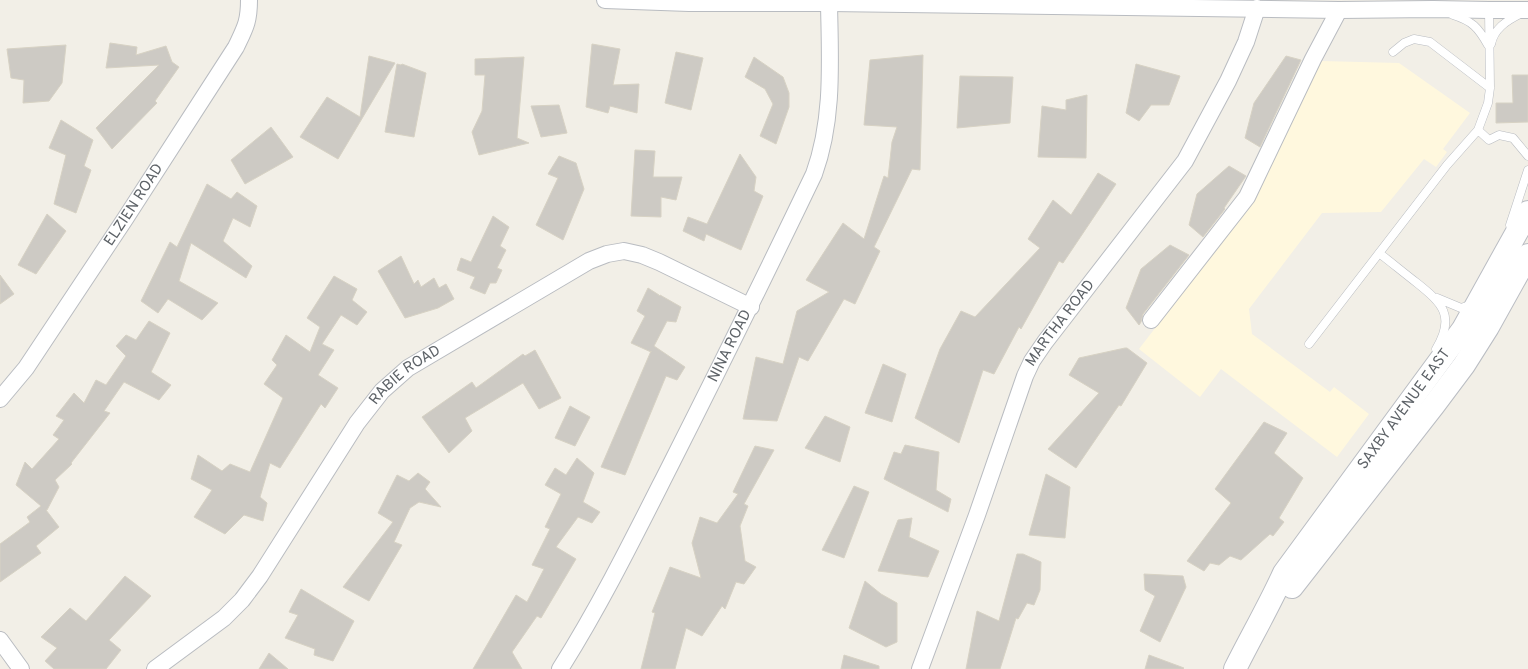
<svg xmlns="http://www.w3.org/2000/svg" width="1528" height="669" font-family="Overpass,sans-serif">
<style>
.commercial{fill:#fff8de}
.building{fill:#cdcac4;stroke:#d7d2c4}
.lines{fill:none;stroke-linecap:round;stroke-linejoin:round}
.lane-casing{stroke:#b9bcc1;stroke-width:9}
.street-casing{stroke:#b9bcc1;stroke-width:18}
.secondary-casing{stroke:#babdc3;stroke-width:24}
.lane{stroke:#fff;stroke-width:8}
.street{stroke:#fff;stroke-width:16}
.secondary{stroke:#fff;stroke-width:22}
.labels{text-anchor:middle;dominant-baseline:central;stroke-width:4;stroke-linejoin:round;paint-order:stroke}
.street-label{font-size:15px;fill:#5e6368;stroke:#fff}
</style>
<rect width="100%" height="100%" fill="#f2efe7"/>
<!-- commercial -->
<path class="commercial" d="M1321 61 1399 63 1470 113 1443 149 1447 152 1436 167 1424 159 1381 212 1322 213 1249 309 1252 334 1330 392 1334 387 1369 414 1337 457 1221 369 1200 397 1139 349 1250 205Z"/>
<!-- building -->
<path class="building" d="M110 43 137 47 136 55 166 46 172 62 179 67 155 101 157 103 112 149 96 128 159 65 106 68Z
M592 44 620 49 613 85 639 84 637 113 610 106 608 113 586 107Z
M66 45 62 83 49 101 23 103 24 80 11 78 7 49Z
M676 52 703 58 691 110 665 103Z
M923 55 920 170 912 169 874 247 880 251 855 304 844 299 808 361 799 357 777 421 743 419 756 357 783 364 797 311 829 292 806 280 843 223 864 239 884 176 888 178 892 142 897 127 864 125 870 60Z
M369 56 395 63 338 159 300 137 327 97 360 117Z
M1286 56 1301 60 1260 147 1245 138 1254 103Z
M524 57 517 138 529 143 479 155 472 132 482 111 485 75H475V59Z
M754 57 783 77 789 93V107L776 144 760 136 773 104 765 89 745 77Z
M397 64 401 65 402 64 426 73 414 137 385 132Z
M1136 64 1180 76 1169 105H1151L1139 121 1126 113Z
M1512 75H1528V122L1496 123V103H1513Z
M960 76 1013 77 1010 123 957 128Z
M1087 95 1086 158 1038 157 1042 106 1066 110V100Z
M559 105 567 133 541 137 531 106Z
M61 120 93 140 84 166 91 170 76 213 54 204 66 155 49 148Z
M271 127 293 157 245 184 231 160Z
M635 150 655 151 653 177H682L676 200 661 197V217L631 216Z
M740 154 756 177 754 191 763 196 741 250 706 234 704 241 683 231 688 217 707 224Z
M559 156 576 163 584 189 563 240 536 225 558 178 548 174Z
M1229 166 1246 176 1224 208 1225 209 1203 237 1189 225 1197 194Z
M1098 173 1116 184 1063 263 1059 261 1021 329 1019 327 994 374 983 370 959 443 915 418 940 349 961 311 975 317 1040 248 1028 239 1053 200 1071 215Z
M207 184 231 199 237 192 257 206 250 227 233 218 223 241 252 266 246 278 191 243 179 281 218 303 202 320 168 299 158 313 141 301 170 242 177 247Z
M47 214 66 231 36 274 18 265Z
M493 216 509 227 500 246 506 250 497 268 502 270 496 283H490L485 294 470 288 475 277 457 270 461 258 471 262Z
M1170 245 1189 255 1143 314 1141 322 1139 325 1126 308 1141 269Z
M401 256 414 284 418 280 421 287 434 278 439 288 446 284 454 299 438 308 405 318 378 271Z
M0 275 14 294 0 304Z
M334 276 357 289 352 300 367 312 357 325 341 315 322 344 334 350 318 375 338 388 325 408 321 404 280 468 270 463 260 497 267 503 263 521 244 515 225 534 194 517 212 490 191 479 198 455 222 471 230 464 250 472 283 398 264 384 277 365 272 360 286 335 310 352 320 327 307 318Z
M648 288 659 295V296L660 295 681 307 676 322 667 321 654 346 685 367 677 380 666 376 625 475 601 467 651 351V352L631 343 645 316 637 311Z
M149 321 170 333 151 372 171 385 159 400 124 382 104 411 110 413 71 463 72 464 55 480 59 487 47 510H46L59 527 36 546 41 553 0 582V544L30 522 27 517 41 506 16 485 25 462 32 469 59 439 53 435 64 420 56 416 74 393 84 403 96 380 106 385 126 356 116 346 126 335 136 340Z
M1125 348H1127L1147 363 1121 406 1119 405 1076 468 1048 449 1099 393 1069 375 1079 358Z
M535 350 561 398 539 409 523 383 465 418 472 431 449 453 422 417 472 382 476 388 523 354 525 356Z
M883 364 906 374 892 422 865 413Z
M570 406 590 417 575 446 555 438Z
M825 416 850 427 840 462 805 448Z
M1264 422 1287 433 1274 453 1303 478 1279 518 1284 522 1273 536 1270 534 1241 560 1230 556 1219 565 1210 563 1204 571 1187 561 1231 503 1215 489Z
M905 445 939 452 936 490 951 499 948 512 884 479 894 452 901 454Z
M755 446 774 450 744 504 748 506 740 526 745 561 756 567 744 584 736 582 725 609 722 606 702 636 686 628 675 669H641L655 613 652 612 670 567 701 578 692 543 700 517 717 523 738 494 733 492Z
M577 458 594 473 583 502 600 512 592 523 578 517 556 547 576 559 541 618 537 616 512 652 522 669H473L516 595 527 602 544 569 532 565 550 529 545 527 561 494 545 485 555 468 566 475Z
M418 473 430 482 425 489 441 507 419 502 410 508 394 542 402 545 369 601 343 587 393 522 378 513 397 475 409 481Z
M1046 474 1070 487 1065 538 1029 535Z
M854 486 869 492 844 558 822 550Z
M912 518 909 537 939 551 928 577 878 571 898 520Z
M1017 554H1023L1041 562 1040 590 1034 605 1027 603 1018 619 1016 618 1000 669H966L977 611 999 621Z
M1144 574 1183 576 1186 587 1160 642 1140 631 1155 596 1145 590Z
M125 576 151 596 109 640 121 650 106 669H54L45 661 57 648 41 637 70 608 86 621Z
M865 581 881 594 897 603V642L886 647 849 628Z
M301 589 354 621 333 661 314 655 315 649 285 638 298 615 289 612Z
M269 653 288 669H259Z
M844 655 879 666V669H841Z
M1149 655 1184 668 1183 669H1145Z"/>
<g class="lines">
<!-- lane casing -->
<g class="lane-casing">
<path id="lane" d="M1453 15C1472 21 1478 27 1488 45
M1491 44C1494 29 1506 21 1520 14
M1393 52 1404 43 1414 39 1430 42 1490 88
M1478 130 1489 140 1499 135 1513 138 1528 156
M1510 225 1528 170
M1379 253C1392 263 1404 273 1417 283 1442 303 1456 316 1436 349
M1437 298 1461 308 1470 305
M1309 344 1447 165 1478 130 1488 103 1490 88 1489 10"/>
</g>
<!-- street casing -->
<g class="street-casing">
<g id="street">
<path d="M605 0 689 3H829L1339 10 1433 9 1489 10H1528"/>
<path d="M1151 320 1247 197 1313 59 1339 10"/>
<path id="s1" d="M0 399 26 368 125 219 236 47C245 28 249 22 249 0"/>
<path d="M0 640 21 669"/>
<path id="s2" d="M155 669 224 618 242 600 260 576 357 423 382 391 408 368 589 261 607 254 624 251 642 255 659 262 751 307"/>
<path id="s3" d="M560 669C601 604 635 535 670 466 719 369 767 272 814 174 834 119 830 61 829 3"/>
<path id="s4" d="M920 669 977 515 1025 376 1032 361 1045 342 1185 161 1228 81 1246 42 1257 8"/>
</g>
</g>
<!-- secondary casing -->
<g class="secondary-casing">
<g id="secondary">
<path d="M1292 587 1434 405 1464 365 1488 327 1528 255"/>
<path id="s5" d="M1235 669C1251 637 1269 606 1284 573L1463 329 1528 212"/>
</g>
</g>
<!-- lane -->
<use href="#lane" class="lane"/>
<!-- street -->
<use href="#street" class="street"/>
<!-- secondary -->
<use href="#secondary" class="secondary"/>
</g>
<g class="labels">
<!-- street labels -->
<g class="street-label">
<text stroke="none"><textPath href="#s1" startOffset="236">ELZIEN ROAD</textPath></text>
<text stroke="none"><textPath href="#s4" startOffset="375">MARTHA ROAD</textPath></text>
<text stroke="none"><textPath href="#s3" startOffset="365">NINA ROAD</textPath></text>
<text stroke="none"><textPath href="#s2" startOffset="391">RABIE ROAD</textPath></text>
<text stroke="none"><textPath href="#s5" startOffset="311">SAXBY AVENUE EAST</textPath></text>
</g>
</g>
</svg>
